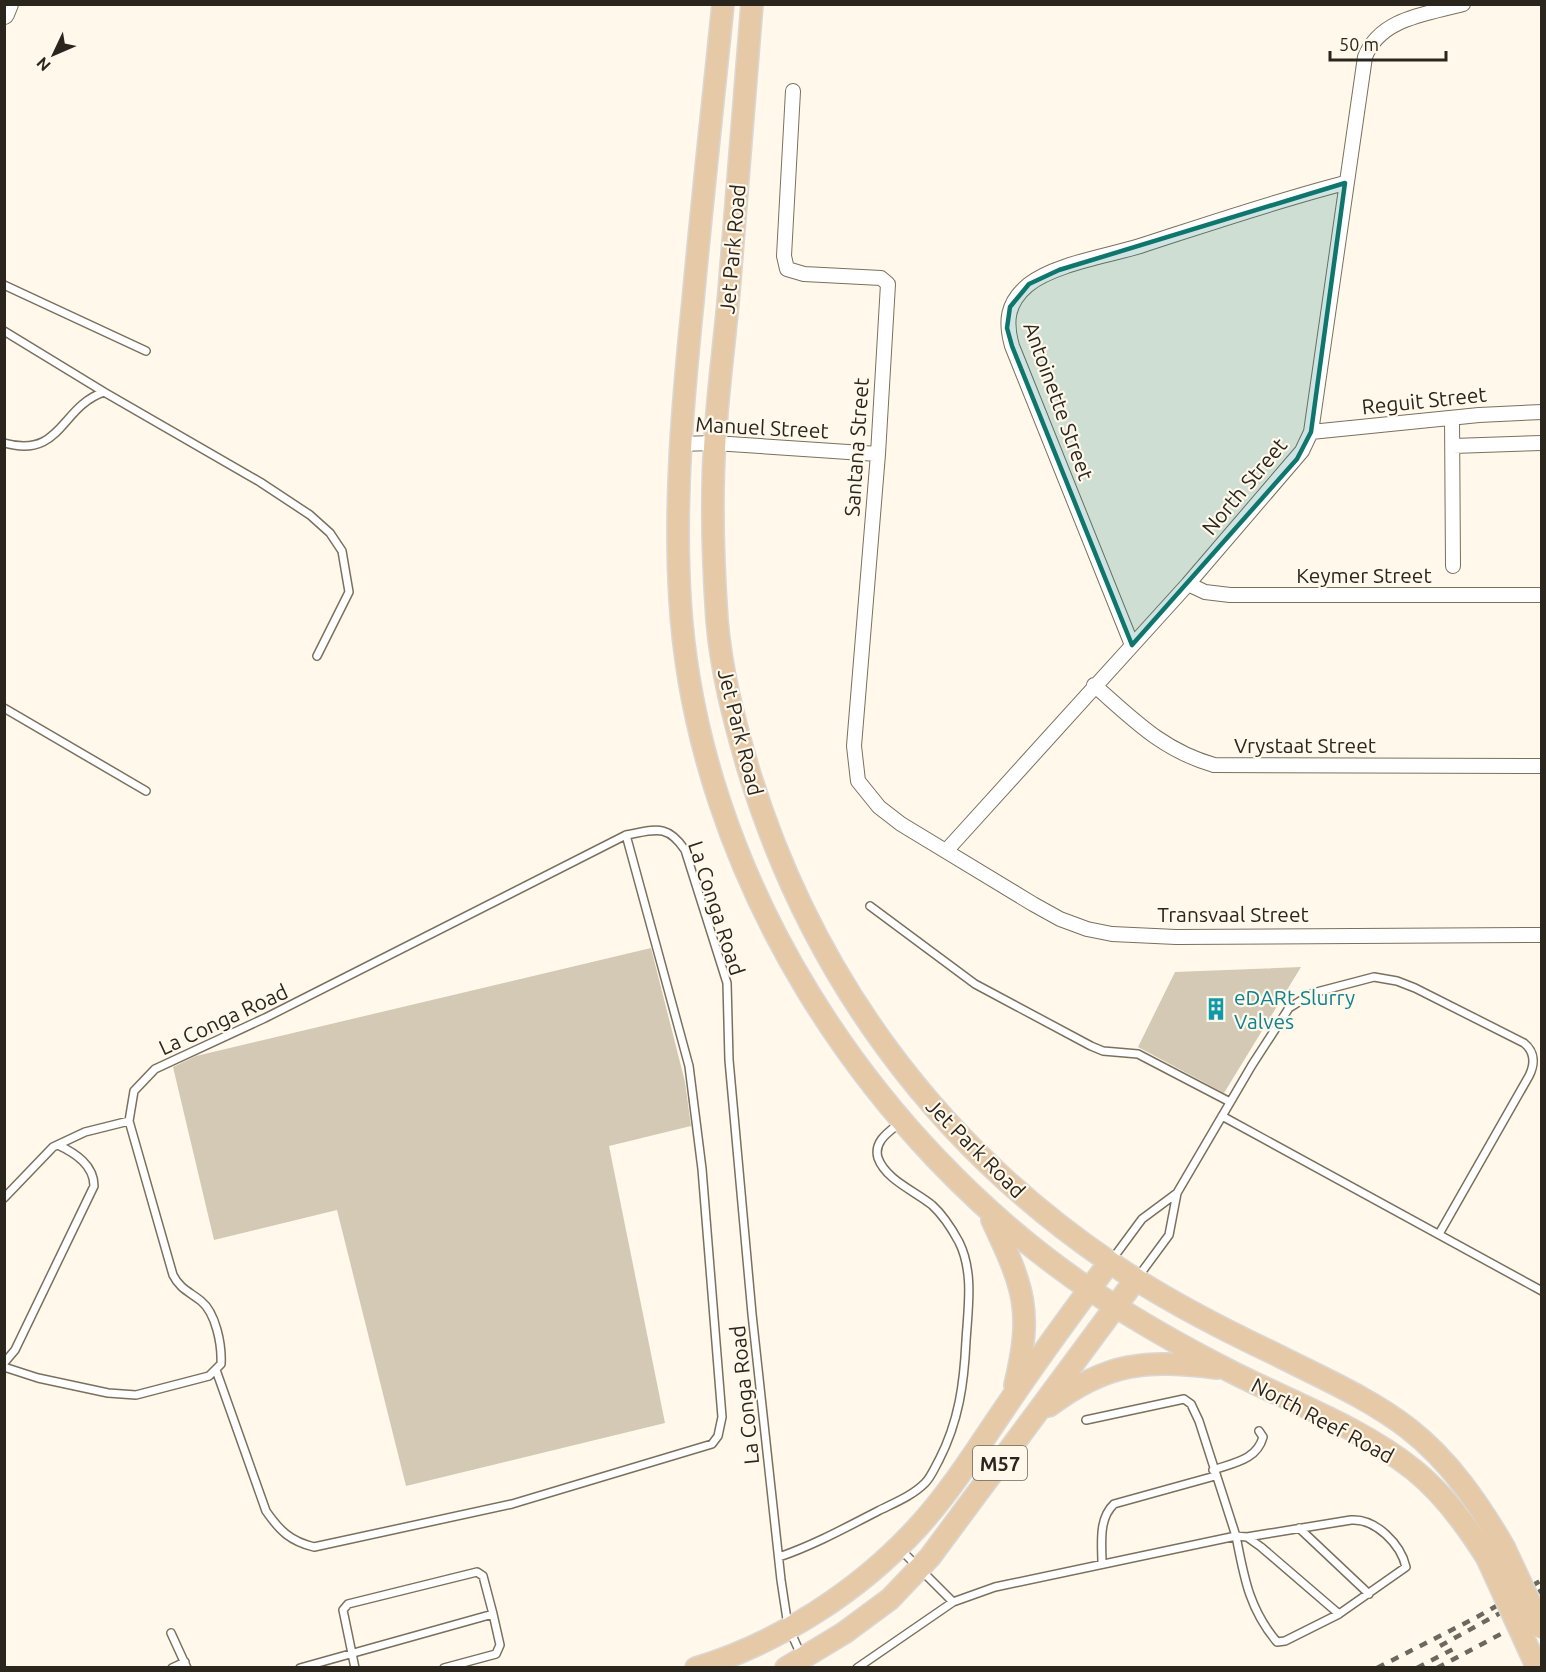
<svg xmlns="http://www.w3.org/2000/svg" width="1546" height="1672" font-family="Ubuntu,sans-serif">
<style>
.building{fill:#d4c9b4}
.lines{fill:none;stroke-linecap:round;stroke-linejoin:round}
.lane-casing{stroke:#7b705d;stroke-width:10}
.street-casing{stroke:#7b705d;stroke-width:16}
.secondary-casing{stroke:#7b705d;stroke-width:22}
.primary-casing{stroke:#d9d8d6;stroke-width:24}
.lane{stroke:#fff;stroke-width:7}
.street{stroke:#fff;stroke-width:14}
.secondary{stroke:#fff;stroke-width:20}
.primary{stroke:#e6c9a7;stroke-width:21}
.rail{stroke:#6d685f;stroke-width:4.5;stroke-dasharray:8 8;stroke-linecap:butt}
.primary-bridge-casing{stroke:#d9d8d6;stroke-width:24;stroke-linecap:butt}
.primary-bridge{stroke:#e6c9a7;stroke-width:21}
.marked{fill:#0f766e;fill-opacity:0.2;stroke:#0f766e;stroke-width:4.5;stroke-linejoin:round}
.labels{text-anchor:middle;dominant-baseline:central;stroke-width:4.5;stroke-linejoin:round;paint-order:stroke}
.shield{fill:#fff8eb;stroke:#6a655c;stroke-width:1.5}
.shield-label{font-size:20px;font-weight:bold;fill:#2a261e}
.street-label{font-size:21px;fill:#2a261e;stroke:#fff8eb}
.culture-label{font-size:21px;fill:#0d838f;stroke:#fff8eb;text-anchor:start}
</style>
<rect width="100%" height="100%" fill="#fff8eb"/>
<!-- building -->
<path class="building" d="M651 948 685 1082 691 1126 609 1146 665 1423 406 1486 337 1210 214 1240 173 1067 196 1056Z
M1301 967 1224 1093 1138 1047 1175 972Z"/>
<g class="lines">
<!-- lane casing -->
<g class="lane-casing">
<path id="lane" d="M4 285 146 351
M4 331 104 392
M4 443C62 459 60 407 104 392L260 482 310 515 330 533 342 551 349 592 317 656
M4 708 146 791
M870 906 975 984 1091 1046 1103 1051 1138 1054 1230 1102
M1222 1116 1542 1291
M129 1121 134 1091 155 1069 265 1018 626 835C655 830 667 823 685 850L727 983 729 1060 752 1314 781 1580 788 1626 801 1655
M4 1198 53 1147 85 1132 129 1121 173 1275C180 1289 190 1292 201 1301 216 1313 222 1345 221 1364L209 1376 136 1395 108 1393 38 1378 4 1367
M1111 1261 1142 1219 1177 1193
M1138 1277 1169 1235 1177 1193 1252 1065 1289 1008 1313 993 1374 977 1397 981 1415 988 1524 1043C1535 1052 1535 1064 1529 1076L1439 1234
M4 1363 15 1350 94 1186C94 1165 75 1153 58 1145
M216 1370 266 1511C280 1531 290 1541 314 1547L512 1504 712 1444 718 1436 722 1417 702 1169 689 1066 626 835
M1213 1470C1233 1463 1257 1460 1263 1437L1259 1431
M1299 1528 1369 1594
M1247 1537 1351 1520C1376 1518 1401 1545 1406 1567L1339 1614 1285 1641 1277 1642C1249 1609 1244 1577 1236 1536L1247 1537 1261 1547 1339 1614
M900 1549 953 1602
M779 1557C814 1545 845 1528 878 1511 894 1503 912 1496 925 1483 931 1477 935 1467 939 1460 959 1421 964 1383 966 1341 968 1308 974 1272 959 1242 952 1229 943 1215 932 1205 915 1191 886 1180 878 1158 873 1141 890 1131 901 1122
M1102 1564C1102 1544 1098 1519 1114 1504L1215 1476
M171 1633 187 1668
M172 1668 185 1662
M300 1668 493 1614 500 1645 496 1654 444 1668
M355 1668 343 1610 348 1604 477 1572 483 1576 493 1614
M857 1668 953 1602 995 1587 1236 1536 1199 1421 1191 1404 1184 1399 1086 1420"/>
</g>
<!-- street casing -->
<g class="street-casing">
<path id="street" d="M793 91 784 256 787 269 804 274 881 278 888 284 878 454 854 746 858 781 879 807 901 824 1033 904 1060 919 1087 929 1112 934 1176 937 1542 935
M1452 418 1453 566
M1311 432 1479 415 1542 412
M679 444 714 443 878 454
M1453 446 1542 443
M1188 584 1205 592 1230 595H1542
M1132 645 1012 346C1005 321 1007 303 1028 285 1054 264 1108 256 1140 246 1208 224 1275 201 1345 183
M1094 685C1134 720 1162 750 1214 765L1542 766
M946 851 1188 584 1302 451 1311 432 1365 57C1380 18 1427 14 1463 4"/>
</g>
<!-- secondary casing -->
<g class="secondary-casing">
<path id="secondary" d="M4 14 8 4"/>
</g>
<!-- primary casing -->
<g class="primary-casing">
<path id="primary" d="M723 4C713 103 702 202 693 301 683 400 674 499 680 599 696 874 868 1141 1095 1293 1137 1321 1183 1347 1228 1370 1290 1402 1359 1426 1414 1470 1444 1494 1467 1526 1487 1558
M752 4C745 96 738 188 730 279 726 333 718 386 715 440 711 498 713 561 717 620 721 670 734 720 748 768 810 973 934 1143 1111 1263 1163 1299 1220 1328 1277 1355 1322 1378 1369 1398 1409 1429 1449 1460 1479 1504 1504 1547
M992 1220C1024 1288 1033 1310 1015 1385
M1049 1406C1107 1362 1147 1359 1217 1368
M696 1668C779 1643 859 1591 917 1528 953 1489 981 1442 1011 1399 1042 1353 1076 1307 1109 1263
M786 1668 844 1633 890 1599 930 1557 1136 1279"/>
</g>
<!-- lane -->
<use href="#lane" class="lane"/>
<!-- street -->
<use href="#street" class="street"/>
<!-- secondary -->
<use href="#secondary" class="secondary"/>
<!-- primary -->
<use href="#primary" class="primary"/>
<!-- rail -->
<path class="rail" d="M1440 1646 1542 1590
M1377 1668 1477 1617 1542 1580
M1417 1668 1457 1647
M1437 1668 1542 1612"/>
<!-- primary-bridge casing -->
<g class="primary-bridge-casing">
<path id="primary-bridge" d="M1504 1547 1542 1628
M1487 1558 1535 1663"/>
</g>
<!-- primary-bridge -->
<use href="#primary-bridge" class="primary-bridge"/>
</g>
<!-- marked area -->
<path class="marked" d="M1345 183 1311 432 1297 459 1132 645 1012 346 1007 328 1010 307 1029 284 1059 270Z"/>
<!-- icons -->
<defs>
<g id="building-bare" transform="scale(1.8)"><path d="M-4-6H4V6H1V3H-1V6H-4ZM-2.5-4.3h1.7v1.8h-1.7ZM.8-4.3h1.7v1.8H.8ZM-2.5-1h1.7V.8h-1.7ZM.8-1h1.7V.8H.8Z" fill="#0f9aa8" stroke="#fff8eb" stroke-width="2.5" paint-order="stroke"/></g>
</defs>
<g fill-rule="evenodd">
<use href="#building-bare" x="1216" y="1009"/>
</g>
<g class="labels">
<!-- shield labels -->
<rect class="shield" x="973" y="1446" width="54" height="34" rx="4.5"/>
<g class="shield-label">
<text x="1000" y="1463">M57</text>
</g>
<!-- street labels -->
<g class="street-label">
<text transform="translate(732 249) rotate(-85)">Jet Park Road</text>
<text transform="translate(1424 400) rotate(-6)">Reguit Street</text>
<text transform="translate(1059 401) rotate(70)">Antoinette Street</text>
<text transform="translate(762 427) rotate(3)">Manuel Street</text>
<text transform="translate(856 447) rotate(-86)">Santana Street</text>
<text transform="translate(1244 486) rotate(-50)">North Street</text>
<text x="1364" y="575">Keymer Street</text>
<text transform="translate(741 732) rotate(76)">Jet Park Road</text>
<text x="1305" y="745">Vrystaat Street</text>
<text transform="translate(717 908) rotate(72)">La Conga Road</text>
<text x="1233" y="914">Transvaal Street</text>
<text transform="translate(223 1019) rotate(-25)">La Conga Road</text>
<text transform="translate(976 1148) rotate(45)">Jet Park Road</text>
<text transform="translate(744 1395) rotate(-96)">La Conga Road</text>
<text transform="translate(1323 1420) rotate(28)">North Reef Road</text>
</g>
<!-- culture labels -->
<g class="culture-label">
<text x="1234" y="997">eDARt Slurry<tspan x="1234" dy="24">Valves</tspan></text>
</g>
</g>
<!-- border -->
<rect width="1546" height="1672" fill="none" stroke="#2a261e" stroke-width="12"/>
<!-- north arrow -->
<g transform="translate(54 54) rotate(226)" stroke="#fff8eb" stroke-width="4.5" paint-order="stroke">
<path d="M0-4.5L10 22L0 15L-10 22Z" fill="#2a261e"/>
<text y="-9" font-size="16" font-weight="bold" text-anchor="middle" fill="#2a261e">N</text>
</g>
<!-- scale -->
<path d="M1330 51v9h116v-9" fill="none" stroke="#2a261e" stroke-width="3"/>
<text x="1339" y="51" font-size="18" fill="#2a261e" stroke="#fff8eb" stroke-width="4.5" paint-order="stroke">50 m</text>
</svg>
